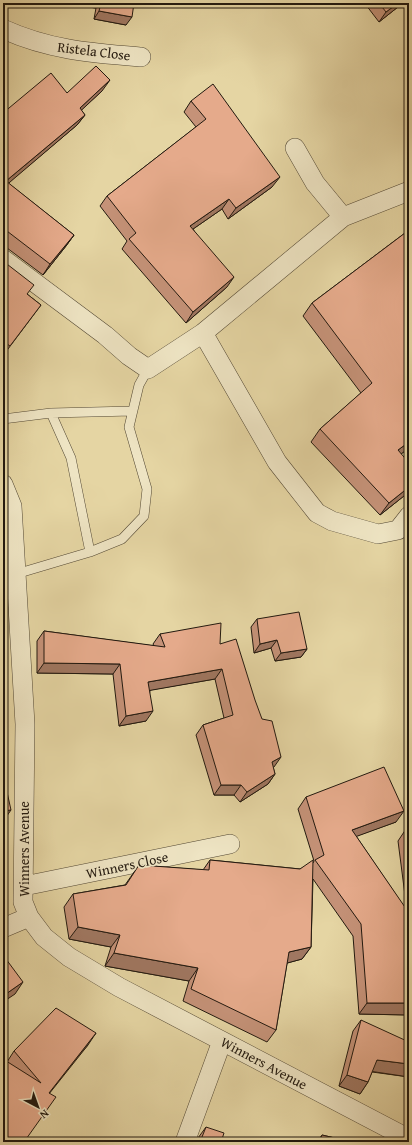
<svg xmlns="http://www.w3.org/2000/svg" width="412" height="1145" font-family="'Gentium Book Plus',serif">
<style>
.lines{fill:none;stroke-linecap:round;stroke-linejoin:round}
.service-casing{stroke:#534834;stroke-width:10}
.minor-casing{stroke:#534834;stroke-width:20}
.service{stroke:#eee4c3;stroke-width:9}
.minor{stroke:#eee4c3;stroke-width:19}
.wall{fill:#c59278;stroke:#22190f}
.shaded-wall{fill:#a07761;stroke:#22190f}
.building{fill:#e5aa8b;stroke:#22190f}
.labels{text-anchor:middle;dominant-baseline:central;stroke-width:3.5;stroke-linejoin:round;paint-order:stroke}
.street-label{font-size:14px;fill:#22190f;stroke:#eee4c3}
</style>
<rect width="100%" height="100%" fill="#e5d5a3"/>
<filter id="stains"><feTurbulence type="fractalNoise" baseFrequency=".005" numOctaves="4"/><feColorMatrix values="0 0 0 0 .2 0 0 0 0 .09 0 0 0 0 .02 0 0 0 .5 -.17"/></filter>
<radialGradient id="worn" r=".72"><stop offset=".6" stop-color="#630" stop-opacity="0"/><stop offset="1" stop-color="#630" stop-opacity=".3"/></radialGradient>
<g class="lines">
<!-- service casing -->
<g class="service-casing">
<path id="service" d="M51 413 71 458 90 552
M3 419 51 413 132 411
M16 574 90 552 122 539 144 516 147 489 129 427 139 385 148 369"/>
</g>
<!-- minor casing -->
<g class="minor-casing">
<path id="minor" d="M3 29C49 50 91 53 141 57
M295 148 315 183 343 217
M3 259 105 335 129 356 148 369 203 333 343 217 409 191
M203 333 277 462 317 513 332 521 378 534 398 530 409 516
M3 484 12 506 25 724 23 902 29 917 44 937 69 957 119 987 409 1139
M24 886 230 844
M3 928 29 917
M185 1142 222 1041"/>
</g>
<!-- service -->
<use href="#service" class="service"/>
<!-- minor -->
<use href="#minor" class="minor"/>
</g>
<!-- wall -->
<path class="wall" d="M59 3H134L126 25 94 19 96 8Z
M367 3H403L379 22 366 5Z
M102 91 81 110 85 115 77 125 8 183 74 235 66 246 43 275 3 245V113L67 93Z
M191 101 272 187 228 219 222 209 193 229 227 287 186 323 122 249 127 241 100 206 107 196 196 127 184 112Z
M409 230V448L401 454 409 492 380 515 311 442 320 429 361 393 303 316 312 303Z
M3 261 27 294 41 305 5 353 3 351Z
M257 619 307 649 301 657 275 661 271 648 254 653 251 627Z
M44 631 154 646 153 644 160 634 220 644 273 767 275 774 268 784 240 802 234 795H214L196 735 203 725 224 718 215 679 150 690 146 721 119 726 113 674 37 673V641Z
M306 797 396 822 356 836 407 911 398 841 406 829 409 850V1015L359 1014 353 936 313 879 311 947 302 959 287 963 276 1030 267 1042 183 1001 189 981 105 966 111 947 69 939 64 907 73 894 125 885 139 865 203 870 210 860 300 869 313 863 314 861 298 809Z
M361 1020 409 1077 372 1072 368 1082 360 1094 339 1086 353 1031Z
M88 1045 3 1142 7 1062 14 1051Z
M206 1127 221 1142H197L198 1138Z
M322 1135 352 1142H317Z"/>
<!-- shaded-wall -->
<path class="shaded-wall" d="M59 3H99L96 8Z
M398 3H403L379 22 386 12Z
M99 11 132 17 126 25 94 19Z
M110 80 102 91 72 119 80 108Z
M85 115 77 125 3 188 6 181Z
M280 177 272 187 228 219 236 208Z
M229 199 222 209 183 236 190 226Z
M74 235 66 246 43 275 50 264Z
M234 277 227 287 186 323 193 312Z
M409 442V448L389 463 398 450Z
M409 487V492L380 515 389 503Z
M277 640 271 648 254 653 260 644Z
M307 649 301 657 275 661 281 653Z
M44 663 120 664 113 674 37 673Z
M222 669 215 679 141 692 148 682Z
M153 711 146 721 119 726 126 716Z
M281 757 274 767 265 772 272 762Z
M275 774 268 784 240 802 247 792Z
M221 785H241L234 795H214Z
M11 810 4 820H3V811Z
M404 811 396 822 344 841 352 830Z
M78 927 120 935 111 947 69 939Z
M311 947 302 959 280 965 289 952Z
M114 953 198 968 189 981 105 966Z
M23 982 15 994 3 1002V996Z
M367 1003H409V1015L359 1014Z
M96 1033 88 1045 41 1104 49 1093Z
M377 1060 409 1064V1077L369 1071Z
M347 1075 368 1082 360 1094 339 1086Z"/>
<!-- building -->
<path class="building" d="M101 3H134L132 17 99 11Z
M379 3H398L386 12Z
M96 66 110 80 80 108 85 115 6 181 74 235 50 264 3 228V113L51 73 67 93Z
M213 84 280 177 236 208 229 199 190 226 234 277 193 312 129 239 136 233 107 196 206 119 191 101Z
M409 230V442L398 450 409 463V487L389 503 320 429 372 383 312 303Z
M3 261 34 285 27 294 41 305 10 346 3 341Z
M299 612 307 649 281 653 277 640 260 644 257 619Z
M221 623 220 644 236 639 255 700 262 719 272 721 281 757 272 762 275 774 247 792 241 785H221L203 725 233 715 222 669 148 682 153 711 126 716 120 664 44 663V631L165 647 160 634Z
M384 767 404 811 352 830 409 913V1003H367L361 924 315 860 324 855 306 797Z
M3 783H5L11 810 3 811Z
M409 828V850L406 829Z
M210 860 300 869 313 860 311 947 289 952 276 1030 191 989 198 968 114 953 120 935 78 927 73 894 126 885 139 865 209 870Z
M3 955 23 982 3 996Z
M56 1008 96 1033 49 1093 56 1097 24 1142H3V1059L41 1083 14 1051Z
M361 1020 409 1042V1064L377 1060 368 1082 347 1075Z
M206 1127 224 1133 221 1142H200Z
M322 1135 352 1142H319Z"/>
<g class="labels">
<!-- street labels -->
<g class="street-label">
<text transform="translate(94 51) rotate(7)">Ristela Close</text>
<text transform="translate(24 849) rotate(-90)">Winners Avenue</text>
<text transform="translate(127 865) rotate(-12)">Winners Close</text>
<text transform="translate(264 1063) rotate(28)">Winners Avenue</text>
</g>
</g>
<!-- margin -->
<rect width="412" height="1145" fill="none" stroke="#e5d5a3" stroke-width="16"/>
<rect x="4" y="4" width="404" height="1137" fill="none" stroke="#22190f" stroke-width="2"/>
<rect x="8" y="8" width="396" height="1129" fill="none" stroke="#22190f"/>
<!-- north arrow -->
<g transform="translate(38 1107) rotate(139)" stroke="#eee4c3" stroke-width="3" paint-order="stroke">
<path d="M0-3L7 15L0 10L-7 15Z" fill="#22190f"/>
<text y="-6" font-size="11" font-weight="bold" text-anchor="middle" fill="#22190f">N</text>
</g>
<rect width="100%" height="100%" filter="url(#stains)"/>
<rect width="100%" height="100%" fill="url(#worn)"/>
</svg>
